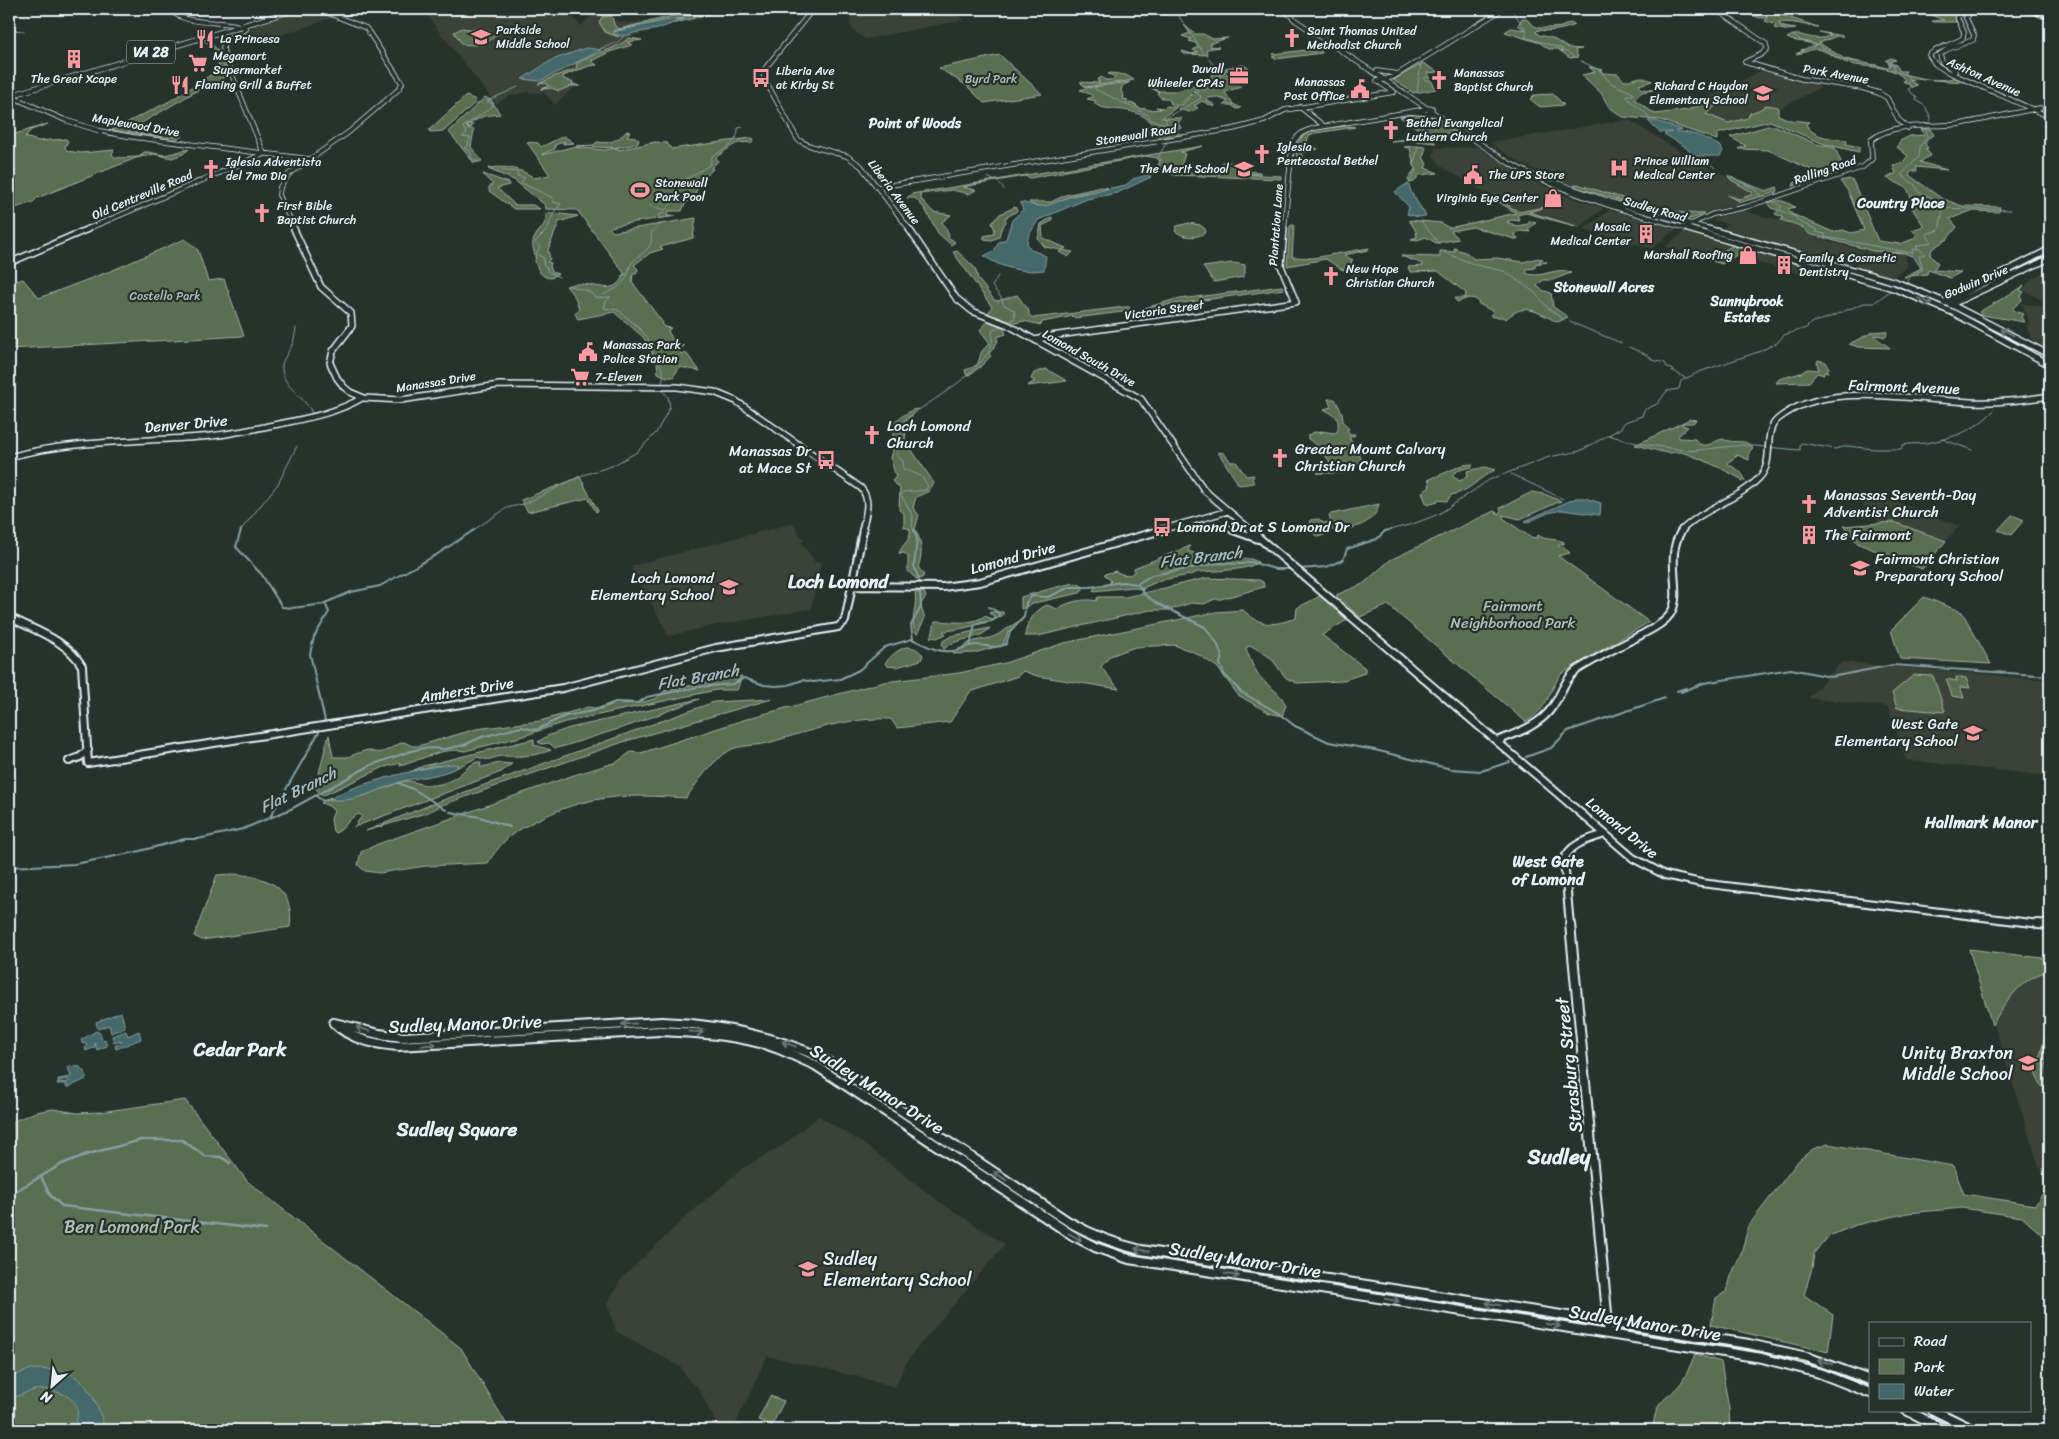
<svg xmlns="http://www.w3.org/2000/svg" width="2059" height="1439" font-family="Sriracha,sans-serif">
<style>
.built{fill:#3a4338}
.green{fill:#5a6e51;stroke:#a1b0a4}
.water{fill:#44686a;stroke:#869fa3}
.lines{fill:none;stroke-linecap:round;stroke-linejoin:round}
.stream-far2{stroke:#869fa3;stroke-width:1}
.stream-far1{stroke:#869fa3;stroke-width:2}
.stream{stroke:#869fa3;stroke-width:2.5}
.secondary-far3-casing{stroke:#e8f1f8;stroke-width:5.5}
.secondary-far2-casing{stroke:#e8f1f8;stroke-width:8}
.secondary-far1-casing{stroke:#e8f1f8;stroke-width:10}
.secondary-casing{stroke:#e8f1f8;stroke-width:12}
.primary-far1-casing{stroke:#e8f1f8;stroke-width:5.5}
.primary-casing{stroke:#e8f1f8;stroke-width:8}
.highway-casing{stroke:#e8f1f8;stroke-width:6}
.secondary-far3{stroke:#26332d;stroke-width:4}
.secondary-far2{stroke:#26332d;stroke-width:5}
.secondary-far1{stroke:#26332d;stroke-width:6}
.secondary{stroke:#26332d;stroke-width:8}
.primary-far1{stroke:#26332d;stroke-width:4}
.primary{stroke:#26332d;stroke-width:5}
.highway{stroke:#26332d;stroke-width:4.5}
.rail-casing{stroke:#e8f1f8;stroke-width:2.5}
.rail{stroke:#26332d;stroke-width:1;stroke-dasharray:3;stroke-linecap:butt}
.oneway{stroke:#6a7674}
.labels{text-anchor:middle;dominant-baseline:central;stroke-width:4.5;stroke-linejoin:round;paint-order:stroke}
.far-poi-label{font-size:12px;fill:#e8f1f8;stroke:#26332d;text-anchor:start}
.far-street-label{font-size:12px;fill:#e8f1f8;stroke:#26332d}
.far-park-label{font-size:12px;fill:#afbdb5;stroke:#26332d}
.shield{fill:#26332d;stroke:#aeb8bb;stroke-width:1}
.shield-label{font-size:14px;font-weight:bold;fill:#e8f1f8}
.far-neighbourhood-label{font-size:14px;font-weight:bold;fill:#e8f1f8;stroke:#26332d}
.street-label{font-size:15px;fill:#e8f1f8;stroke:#26332d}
.poi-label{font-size:15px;fill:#e8f1f8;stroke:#26332d;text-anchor:start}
.park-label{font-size:15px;fill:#afbdb5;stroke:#26332d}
.water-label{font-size:16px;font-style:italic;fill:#a6babf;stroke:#26332d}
.neighbourhood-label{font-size:16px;font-weight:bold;fill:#e8f1f8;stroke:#26332d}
.quarter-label{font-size:18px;font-weight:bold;fill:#e8f1f8;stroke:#26332d}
.near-street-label{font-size:18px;fill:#e8f1f8;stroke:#26332d}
.near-poi-label{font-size:18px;fill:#e8f1f8;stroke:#26332d;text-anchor:end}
.near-park-label{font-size:18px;fill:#afbdb5;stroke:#26332d}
.near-neighbourhood-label{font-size:19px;font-weight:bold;fill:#e8f1f8;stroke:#26332d}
.near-quarter-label{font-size:21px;font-weight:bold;fill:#e8f1f8;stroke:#26332d}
</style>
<rect width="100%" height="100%" fill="#26332d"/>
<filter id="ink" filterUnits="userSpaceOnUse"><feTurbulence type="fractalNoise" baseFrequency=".02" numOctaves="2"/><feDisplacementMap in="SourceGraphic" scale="10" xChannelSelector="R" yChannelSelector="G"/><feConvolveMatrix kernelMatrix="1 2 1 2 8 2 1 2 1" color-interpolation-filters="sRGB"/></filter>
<g filter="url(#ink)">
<!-- built -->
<path class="built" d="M304 9H313L335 17 266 40 228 46 230 38 264 21Z
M422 9H564L581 26 599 9H612L614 21 629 23 716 11 630 37 638 39 562 78 574 80 577 85 555 105 545 93 527 92 509 96 496 104Z
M858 9H950L964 20 865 39 853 30 850 24 851 17Z
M1765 69 1820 83 1819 88 1767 115 1728 124 1689 107Z
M1626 120 1631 121 1695 161 1766 195 1736 205 1716 209 1688 220 1628 204 1574 187 1523 164 1491 144 1492 142Z
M1477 147 1529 179 1571 198 1604 208 1580 227 1531 212 1559 204 1554 203 1553 204 1519 212 1496 198 1497 195 1490 196 1441 166 1433 155 1436 148Z
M1610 210 1676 229 1651 249 1584 229Z
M1743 211 1794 224 1802 228 1808 234 1821 239 1864 251 1850 266 1722 230 1727 224 1712 219Z
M1685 231H1690L1735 244 1709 260 1665 247Z
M1749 248 1818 267 1809 276 1737 257Z
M1867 251 1904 253 1908 266 1891 277 1853 266 1855 263 1860 264 1864 259 1860 258Z
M2050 268V304L2022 290 2032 279Z
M2021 303 2050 308V350L2032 340 2027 328 2029 319Z
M1883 497 1959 526 1946 541 1891 521 1879 522 1856 498Z
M793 523 804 541 801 542 815 562 821 561 811 609 711 626 669 636 631 566Z
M1842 662 2050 680V776L1906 760 1888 707 1808 698Z
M1971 950 2050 958V1169L2039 1167Z
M819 1116 864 1144 941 1203 1005 1244 917 1348 905 1365 895 1387 859 1377 767 1356 736 1423 755 1430H720L697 1386 689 1381 681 1367 616 1331 607 1303 622 1278 687 1216 742 1169 783 1145Z"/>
<!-- green -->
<path class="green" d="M702 9H718L721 11 676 23H673L684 18 667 20 613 31 614 34 620 35 618 37 605 32 599 22 602 17 612 16 614 25 619 29Z
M1745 9H1763L1818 27C1805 26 1791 20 1778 23L1784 27 1796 29 1785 30 1774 28 1776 25 1765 21 1767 18C1757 19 1750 13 1740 13Z
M1915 9H1949L1958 11 1955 17 1956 22H1934L1932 21 1944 20Z
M1522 18C1530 19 1532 27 1540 28 1545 28 1555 28 1561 27 1567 25 1568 21 1575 25 1563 30 1550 32 1538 30L1536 32 1539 35 1552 38 1568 48 1582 49 1575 50 1578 57 1570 58 1558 49H1549L1540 43 1505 32 1511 28 1525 30 1518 25Z
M1184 25 1195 34H1203L1213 39 1228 38 1211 43 1210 46 1219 47 1207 49 1206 51 1208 55 1184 54 1182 51 1192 54 1198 52 1193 50 1198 47 1195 43 1189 41 1191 39 1182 36 1190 33Z
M462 28 497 33C490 45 474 46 462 44L454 32Z
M1819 32 1843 36H1837L1819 43 1845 59 1887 68 1890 65 1886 60 1891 58 1896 60 1891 61V63L1896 65 1900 71H1906L1904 74C1918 78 1942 83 1955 77L1966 82 1918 79 1910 81 1917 85 1912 87 1903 81 1905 80C1891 62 1864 70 1845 62 1836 59 1824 48 1814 49 1809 50 1802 54 1796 54L1804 50H1801L1815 46C1807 40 1796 43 1787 38 1802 28 1811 45 1831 35Z
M629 38 642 40 627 42 632 45 609 52 591 61 597 65 589 66 563 76 564 79 573 83 572 84 580 86H571L559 91 552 88 541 89 549 86 546 83 538 84 555 76 576 69 577 63C594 53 613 51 629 38Z
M206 40C219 47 222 59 226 72L223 78 213 85 198 90 128 131 164 137 183 136 174 140 112 130 170 101 220 69 212 44 203 41Z
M1320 44 1323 46 1319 47 1322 53 1276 59 1272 57 1275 56 1273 54 1306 50 1314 52V49Z
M1000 55 1042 94 984 103 967 86 939 68Z
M1423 63 1438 72 1427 73 1430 78H1424L1425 80H1431L1436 89 1414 93 1393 80Z
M1244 65 1250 69 1235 68 1224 71 1241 87 1225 92 1233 104 1241 108 1237 109 1231 105H1224L1228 101 1216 97 1207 98 1206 100 1215 105 1214 107 1202 101 1194 106 1198 108 1189 112 1178 109 1213 74 1221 75 1218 72V69Z
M1589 67 1603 70 1601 71 1603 73 1618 74 1624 81 1641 77 1652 81 1639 85 1642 89 1653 90 1642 92 1634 99 1655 114 1688 110 1713 99 1718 104 1706 114 1728 123 1748 118 1750 113 1759 110 1766 105 1778 107V115L1790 120 1809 122 1806 124C1814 139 1833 138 1847 140L1846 144 1859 147V152L1824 144 1770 121 1720 133 1717 134V140L1660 120 1623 117 1609 107 1601 93 1582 75 1595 72Z
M1111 73 1126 75 1134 80 1085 87 1080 82 1100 83 1097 80 1102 77 1105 80H1112L1116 77 1108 74Z
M1130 82 1122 86 1121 91 1124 96 1123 99 1128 100 1126 102 1137 105 1135 106 1142 109 1145 108 1148 110 1161 109 1156 107 1164 108 1167 106 1177 107 1162 118H1182L1178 123 1181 128 1171 131 1184 135 1161 138 1155 134 1144 133 1152 123C1132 103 1105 114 1094 103L1096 101 1087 99 1092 97V95L1080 90 1086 88Z
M1198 85H1200L1179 106 1170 103 1171 101 1165 98H1161L1157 93 1159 92 1151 88 1160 91H1176Z
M1553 94 1564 105 1540 107 1530 99 1534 95Z
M466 96 474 99 476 102 444 131 430 132 429 130Z
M485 97 492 101 500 114 484 116 469 124 473 125 472 127 468 128 467 125V128L474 130 471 147 482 161 474 163 449 132Z
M1423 113 1428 114 1455 132 1428 137 1436 143 1406 140 1391 141 1421 137 1420 130 1400 117Z
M48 124 31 130 25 137 38 141 66 139 68 141 65 147 67 151 81 153 114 150 112 154 115 158 139 157 144 152H148L165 155 189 149 183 154 172 158 154 154 136 158 37 198 33 202 9 210V133L15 134Z
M1348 126 1355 127 1316 133 1308 137 1307 143 1318 149 1300 153 1303 156 1302 158 1296 156C1297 151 1296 145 1299 141 1307 127 1334 127 1348 126Z
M1768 126H1776L1816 144 1835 148 1844 169 1793 186 1794 183 1809 178 1808 176 1814 171 1768 150 1738 149 1746 146 1730 137Z
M1930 129 1934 135 1928 138 1925 144 1928 148 1925 149 1931 155 1920 162 1947 170 1916 167 1917 171H1912L1909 175 1941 198 1962 206 2000 207 1999 212 1971 211 1950 219 1957 227 1947 239 1932 249 1930 255 1938 263 1933 270 1961 272 1950 278 1928 270 1927 274 1904 277 1921 268 1914 257 1904 253 1873 251 1809 234C1804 225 1790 223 1781 220L1783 217 1775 214 1778 210 1771 208 1767 203C1781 199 1782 200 1795 207L1788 209 1792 214 1833 232 1843 230 1851 233 1864 230 1848 191 1840 181 1849 179 1853 181 1878 241 1900 244 1916 238 1917 234 1912 230 1924 226 1913 210V203L1907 188 1887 178 1896 173 1893 166 1902 163 1908 156 1897 147 1900 141 1910 136 1924 135 1921 129Z
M627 131 630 132 627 136 635 137 639 140 638 143C618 151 596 146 576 146L594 145 597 142C610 144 617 141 627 131Z
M564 136 574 143 563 144 565 141 555 145V149L542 154V155L572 147 604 150 618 148 619 150 655 142 667 143 671 149 751 138 754 139 751 143C734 140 731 148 716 157L718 161 711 168 713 169 701 181 694 195 685 204 682 211H669L667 216H676C665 218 615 224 609 228L613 232 696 218 693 238 660 247 663 249 650 253 634 265 638 269 636 274H633L632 282 663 323H661L664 327 671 328 668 331 675 344 684 346 679 351 681 354 686 353 700 371 680 367 673 377H667L658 373 657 362 651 356 653 351 642 336 614 312 578 319 575 314 579 309 575 297 566 286C592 277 614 302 624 273L577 210 546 209 545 205 514 180 488 169C502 164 524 170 534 178L550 175 527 142 538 143 541 147Z
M1203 146 1181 152 1185 154 1179 171 1220 174 1222 162 1236 163V165H1239L1240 171 1260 172V174H1240L1281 176V179L1174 175 1162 172 1160 168 1156 167 1160 162 1157 158 1145 156 1030 178 1024 176 963 187 976 190 969 194 952 190 920 194 921 199 933 212 951 215 942 222 949 235 948 237 955 242 951 245 938 233 925 209 915 198H907L911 194 923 192Z
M1414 146 1426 147 1423 157 1427 164 1425 168 1438 173 1419 175 1414 182 1410 183 1408 180 1415 169 1410 148 1404 147Z
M483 174 509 183V185L497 188 515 205H533L540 209H514L489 191V187L493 184 489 181Z
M1728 176 1766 191 1777 187 1778 190 1777 192 1741 202 1727 195 1739 199 1751 195 1752 192 1731 180Z
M1577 184 1632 201 1634 204C1656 208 1679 214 1704 214L1691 219H1683L1575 187V185Z
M1102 187 1108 188C1097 192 1085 192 1073 195 1060 199 1042 214 1029 202H1051L1065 195Z
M1496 195V198L1519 212 1558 204 1529 212 1579 227 1526 213 1517 215 1520 221 1511 220 1507 222 1517 226 1528 224 1530 221 1536 223 1528 229 1530 232 1520 231 1515 234 1518 240 1473 227 1451 231 1459 239 1436 243 1426 237 1417 240 1411 239 1417 237 1416 231 1409 220 1441 223 1449 228 1516 213 1491 197Z
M1015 207 1017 211 1005 218 1006 222 1001 229 999 237 992 240 984 239V236L993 234 995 230 992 223 1000 214Z
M552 213 578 216 559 222 548 250 550 259 547 262 551 263 550 266 552 272 558 274 551 278C541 278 539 271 535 262 537 255 530 247 534 239 538 229 547 227 546 214Z
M1052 217V221L1042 226 1043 238 1066 248 1062 250 1073 252 1068 257 1059 252 1061 250 1045 247 1038 239 1041 224Z
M1189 223 1200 225 1205 229 1206 232C1197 239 1184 238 1175 231L1177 226Z
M1292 225H1294L1292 257 1313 258 1369 248 1368 250 1344 255 1353 260 1351 261 1358 275 1341 269 1326 259 1287 266 1290 226Z
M185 239 198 250 208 281 224 279 244 336 9 349V283L23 279 39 298 113 270Z
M1735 244 1748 248 1722 264 1709 260Z
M1454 248 1467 253 1474 259 1497 258 1523 262 1538 258 1543 259 1539 262H1547L1535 264V268L1527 269 1526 273C1541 280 1557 265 1571 273L1552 280H1543L1537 286 1542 290 1551 293 1553 307 1568 317 1558 322C1538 314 1526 300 1506 319L1502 317H1492L1490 315 1494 312 1479 304 1476 299 1469 298 1457 302 1455 298H1465L1466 293 1438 271 1410 272 1408 267 1423 266V264L1401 256 1440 257V251L1455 252Z
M957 251 975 268 978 279 994 300 998 301 1017 295 1029 311V315L1033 318 1125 307H1129L1130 309 1122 312 1075 318 1074 316 1042 322 1041 325 1024 321 1014 323 986 313 989 312 992 307 953 252Z
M1233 263 1245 265V273L1243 277 1214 282 1203 267Z
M1282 286 1284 289 1145 308 1173 300Z
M2024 286 2020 290 2024 292 2021 296 2022 300 2013 308 2014 311 2023 314 2021 317 2024 322 1982 315 1979 312Z
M988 321 1003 327 1006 334 997 337 998 341 989 354 991 356 980 367 969 375 966 374 965 370C978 366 978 365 981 353 983 349 987 346 990 343L980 330Z
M1884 331 1887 332 1886 337 1875 335V337L1890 348 1858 347 1849 344 1873 332Z
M1818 360 1826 362 1829 368 1827 371 1828 372 1823 373 1824 375 1817 373 1809 382 1776 383 1779 379 1801 373 1807 369 1819 370 1817 363Z
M1046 369 1067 381 1027 386 1035 381 1031 379 1034 373Z
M1328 399H1335L1342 413 1343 421 1349 429 1347 430 1350 434H1355L1354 436H1350V439L1365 465 1351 466 1346 473H1317L1333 471 1323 467 1330 462 1318 446 1308 439V435L1315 432 1322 433 1320 431 1335 433 1338 430C1339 413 1335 417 1324 409L1331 407Z
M919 409 902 425 906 428 905 440 934 483 929 491 916 497 913 508 919 515 915 529C922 541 923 554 918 567L924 575 922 578 916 579 908 571V556L904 553 899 554C902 543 912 541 910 529L904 527V513L899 510 900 488 892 481 896 477 890 457 893 449V422L912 410Z
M1690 419 1696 420 1693 423H1683L1682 425 1688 427 1678 436 1679 438 1695 439C1704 452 1712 441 1723 439 1734 445 1745 437 1753 448L1749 452V460L1737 455 1728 463 1729 465C1737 469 1742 471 1745 480L1742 482 1741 479C1722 469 1703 459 1684 453 1679 451 1674 453 1669 453 1663 453 1643 446 1635 445Z
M1218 452 1224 453 1231 462H1236L1246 476 1254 475 1252 479 1254 483 1239 485Z
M1472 464V467C1465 469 1456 469 1452 476L1460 481 1468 476 1467 471 1485 467 1495 470C1479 477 1468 493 1451 495L1447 501 1437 500 1438 502 1427 505 1422 492 1429 488 1430 483 1428 480 1463 465Z
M580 477 598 511 596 512 588 498 528 512 521 500Z
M1532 492 1544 494 1561 501 1520 519 1503 515V518L1530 537 1537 538 1538 535C1545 541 1555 538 1564 542V544H1559L1558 546 1564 547 1570 553 1558 556 1649 622 1561 674C1547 695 1549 707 1526 722L1388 605 1360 617 1336 595 1363 584 1390 560 1494 511 1499 514 1501 510 1500 508Z
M1379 504C1375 526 1347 531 1328 530L1324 535 1319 537 1303 526 1311 524 1310 520 1319 519 1323 523 1331 522 1329 516 1331 514Z
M2012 515 2024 520 2011 535 1998 530Z
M1894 522 1946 541 1922 569 1859 544C1851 539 1852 531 1843 526Z
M1190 546 1188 551 1205 557 1213 562 1227 558 1251 559 1258 562C1248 571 1212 571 1198 572L1190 575 1161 580 1145 587 1143 590 1133 587 1093 591 1095 587 1107 585 1111 581 1104 574 1116 571 1121 574 1130 575 1134 572V568Z
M1207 578 1259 580 1263 582 1264 587 1221 599H1215L1204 604 1191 603 1169 610H1150L1038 636H1025C1026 623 1035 610 1047 605L1057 609C1068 602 1084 598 1096 601L1098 597H1126Z
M1076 583 1084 587 1080 593 1034 603 1021 609V597C1037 593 1060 585 1076 583Z
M924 592 926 597 920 605 925 618 917 634C908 623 918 607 915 593Z
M1320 596 1347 620 1322 635 1365 668V673L1341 681 1297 683 1286 678 1271 658 1252 646 1246 647C1248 657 1255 671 1262 679 1272 690 1279 691 1286 705L1282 716 1269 713 1238 695 1217 667 1196 653 1174 645 1135 647 1110 656 1101 667 1119 689 1037 676 1023 671 1018 676 970 692 950 722 897 728 891 719C848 717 809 731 768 743 756 746 740 745 730 750 712 761 699 780 686 798 656 796 624 794 594 800 567 805 535 819 513 834 502 842 494 853 488 863L426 866 379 873 365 871 358 865 361 852 378 844 571 776 617 762 631 752 641 753 756 716 884 682 959 673 1005 663 1064 643 1216 612 1243 610C1261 627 1273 626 1296 618L1297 608Z
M1924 597 1962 612 1991 664 1900 659 1891 630Z
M991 612H1003V615C994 622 955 631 943 631L946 634 937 638 930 637 933 632 935 621C950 621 971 626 984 616L993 619 996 617 989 613Z
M1021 620 1008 632 1003 645 974 653 953 654C960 652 962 645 969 643 978 639 988 640 997 635 1005 631 1013 624 1021 620Z
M990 628C978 642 957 636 944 649L942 645 943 641 951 636Z
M906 647C914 647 918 649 923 655L921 660 897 667 887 666 885 663C892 655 897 650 906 647Z
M1914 675 1933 676 1945 711 1943 712 1897 708 1892 693Z
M742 676 737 690H716L565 722 520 737 465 751C441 747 422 760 400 766L401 763 384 767 322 796 314 786C322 769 323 752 329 735L333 757H347L367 750C385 757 388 747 404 742L412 746H418L476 729 540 721 588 707 600 709 611 705 644 702 657 698 664 691 671 689Z
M1956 677 1966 678 1970 688 1960 687 1964 698 1952 696 1946 679 1957 681Z
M699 699 631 725 561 747 555 748 549 743 542 744 538 742 547 736 570 728Z
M772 699 626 741 442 805 429 812 366 831 432 804 714 702Z
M534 739V745L551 750C536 756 519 757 504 756 492 756 491 763 478 757L456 768 458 765 432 766 408 773 423 766Z
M477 762H481L480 767H482L500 763 512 764 501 772 354 827 362 816 359 814C347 818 346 829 335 833L333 831 331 819 334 811 329 806 321 803 330 797C342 807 384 788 401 782 410 779 417 784 427 785 434 786 442 784 449 781 460 777 466 766 477 762Z
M232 874C267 876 295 887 290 927L202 940 194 936 217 875Z
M1969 949 2050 959V971C2023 975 2005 1003 1992 1025Z
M2050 1011V1043L2044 1076 2050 1089V1096L2040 1084 2036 1075Z
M185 1100 248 1182 461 1348 510 1430H9V1123L36 1112 53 1109 77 1113 100 1112Z
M1828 1144 1953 1166 1964 1194 2035 1205 2045 1190 2043 1168 2050 1169V1242L2022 1217 1962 1208 1908 1213 1856 1225 1829 1236 1814 1253 1812 1268 1804 1295 1833 1315 1828 1352 1711 1325 1716 1298 1727 1291 1731 1276 1741 1253 1749 1225 1799 1160 1813 1149Z
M1695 1354 1721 1362 1729 1409 1730 1430H1667L1653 1427C1657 1396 1665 1403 1681 1383 1687 1375 1691 1363 1695 1354Z
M770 1396 784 1401 772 1425 758 1420Z"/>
<!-- water -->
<path class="water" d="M684 19 658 29 633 33C627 37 617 37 613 32L667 20Z
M586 48 601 50 540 81 522 79 552 60Z
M1648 121H1656L1682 130 1675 131 1676 132C1691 131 1708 139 1721 147L1723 151 1720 156H1694L1684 146 1664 134 1672 132H1659Z
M1147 175 1151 177 1117 193 1087 199 1038 220 1028 237 1027 245 1032 250 1046 256 1044 270C1023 273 1001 268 984 256L994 251 999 242 1006 239 1012 220 1023 210 1020 202 1037 206H1046L1072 196 1126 185 1133 179Z
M1405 185H1409L1411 192 1426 216 1418 217 1407 214 1409 207 1395 192Z
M1576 498H1585L1601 503 1600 515 1562 510 1548 513 1528 522 1525 521Z
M453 764 458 765 456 768C437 777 423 776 403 781 384 787 351 805 331 799 344 786 432 765 453 764Z
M121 1012 125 1027 111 1033 109 1025 98 1029 96 1022Z
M96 1031 100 1033 102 1040 105 1039 107 1046 97 1050 95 1043V1047L86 1051 85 1048 88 1045 82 1043 81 1040Z
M126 1031 128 1036 139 1031 141 1039 116 1049 115 1046 123 1041 121 1040 114 1042 112 1036Z
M76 1066 80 1067 86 1074V1079L69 1087H66V1084H57L58 1082 68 1083V1079L58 1081V1079L71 1077 68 1067Z
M31 1369C41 1370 56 1368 66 1372 92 1382 97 1407 106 1430H76C75 1422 79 1415 77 1407 73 1394 47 1387 35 1390 26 1392 17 1396 9 1400V1378Z"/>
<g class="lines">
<!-- stream-far2 -->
<path class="stream-far2" d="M1511 9 1527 31 1525 37 1563 49 1560 51 1567 52 1574 57
M1178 11 1180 18 1205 55
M684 18 701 12
M1779 25 1786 30
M9 30 24 31
M1792 35 1800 40 1818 45 1842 60 1877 65 1909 76 1908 84 1912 87 1908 89 1917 98 1916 100 1925 106 1931 118 1928 124
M600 49 618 42 624 36
M1889 60 1888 62 1894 66V70
M1581 61 1599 70 1611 83 1633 93V95H1627V98L1646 113 1650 121
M1095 86V89L1148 115 1151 120 1167 124
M1417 92 1421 63
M1420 114 1423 118 1421 123 1423 126 1420 136
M1167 137 1170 132 1165 118 1200 99 1201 96 1197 94V91L1205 90 1213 83 1211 82 1223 75 1222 68 1214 66 1208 58
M1705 159 1715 168
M479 162 472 159 470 151 464 148 469 145 468 142 471 138 462 137 467 133 463 127 493 106V104L487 101 518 87
M489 167 492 170 518 172 517 176 525 178 521 183C533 188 542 193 553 198V202L561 204 554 212 547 230 535 242 540 247 536 254 544 258 543 265 547 268 548 272 559 277
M1728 175 1754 189 1762 197
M1149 176 1158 169 1161 159 1158 157 1167 142
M987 177 998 182 1004 189
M1408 185 1416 171 1414 163 1418 146
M1773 201 1782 207 1779 210 1796 217 1798 221 1818 230 1816 232 1825 234V237L1913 253 1912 249H1918
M650 206 664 210 665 213 658 215 661 219
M1941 208 2011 210
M664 211 677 198 679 188 684 180 710 165 712 156C724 150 739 143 738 128L743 127
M1422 222 1439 244
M1441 251 1476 265 1504 271 1534 292 1548 308 1564 320
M621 276 627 274
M998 276 992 286 1002 299 1003 304 1014 310 1015 317 1010 322
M1906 283 1909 277 1923 269 1919 256 1925 254 1916 246 1931 242 1926 234 1939 230 1943 210 1932 198 1919 192 1915 185 1901 175 1919 157 1920 147 1928 135 1925 129
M569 286 586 290 597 298 611 297 606 301 604 308 618 310 637 326 648 338 652 355C661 362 666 372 662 383
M603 295C613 290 623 286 627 276 629 272 629 267 631 264 640 252 654 251 651 233L661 224
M1570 322 1621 343
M296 328C295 335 294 341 291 347 288 353 283 359 282 365 280 387 307 397 313 415
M1629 347 1649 356 1652 360 1665 363 1667 367 1685 378
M1608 435 1636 443 1689 451 1743 445 1800 450V444L1802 443 1835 449 1847 446 1874 449H1901L1903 445C1911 443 1919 444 1927 443 1955 437 1975 431 1994 410
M1942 439 1972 450
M1511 474 1563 499
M240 531 278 484 297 446
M472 531 507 508 527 503 580 476 612 466 637 452 656 433 670 407 668 397 663 391
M914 531 912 526 913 516 901 495 903 492 926 490 928 486 921 476 903 469V461L897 456C897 446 900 427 905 419 929 402 985 371 992 343 993 339 992 335 992 331L1001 326
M1385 531 1413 524 1439 514 1489 480 1549 457 1580 451 1621 428 1625 422 1642 416 1644 410 1657 404 1667 391 1679 389 1681 381 1699 372 1758 352 1777 343 1784 335 1806 328 1812 322 1825 319 1864 303H1874L1890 291"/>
<!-- stream-far1 -->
<path class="stream-far1" d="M241 530 236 547 262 575 282 607 292 608 325 604
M914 530 917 539 914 566 920 583
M1298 569 1326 567 1343 560 1347 549 1377 539 1385 531 1389 530
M1136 584 1142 588V593L1158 604 1205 627 1217 643 1222 656 1220 664 1224 674 1241 692 1278 713 1295 726 1329 742 1375 750 1451 769 1481 771 1510 762
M913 639 911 625 921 607 920 592
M970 646 975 624 992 621 999 617V613L989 607
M1677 691 1686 688
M1681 692 1704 683 1791 669 1831 677 1893 665 2050 676
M325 721 310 654 314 637 329 612 325 603 351 592 380 586 436 555 474 530
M1526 757 1551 748 1568 731 1665 698
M398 783 415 790 446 810
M316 796 323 801 331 799
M450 812 480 817 510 827
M270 817 319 732
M9 867 75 864 136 852 185 839H198L243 829 291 809 371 765 411 751 424 748 445 749 464 745 482 737 521 727 536 730 565 716 593 711 615 702 638 703 647 697 698 687 733 684 744 678 764 685 776 686 788 685 803 680 813 682 840 679 859 670 885 647 912 639C926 645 937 653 953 651 960 650 968 645 976 645 987 645 995 650 1006 644L1010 632 1024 617 1026 603 1031 596 1048 597 1070 587H1090L1122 582 1137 584 1152 575 1219 563 1242 564 1251 562 1275 569H1293"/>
<!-- stream -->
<path class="stream" d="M41 1177 50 1195 62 1206 266 1230
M9 1195 62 1164 85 1155 141 1140H182L205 1156 221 1157 230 1163"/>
<!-- secondary-far3 casing -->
<g class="secondary-far3-casing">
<path id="secondary-far3" d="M168 9C188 26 212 20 236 25
M813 9 763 71 764 78 798 140 811 146 847 156 861 166 910 230
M1716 9 1766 44 1767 49 1762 54 1745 62
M1966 9 1957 17 1964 32 1963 38C1952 45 1939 46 1929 55L1935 64 1946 71 2050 117
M2045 9 2050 11
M338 15 358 9
M242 26 246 29 225 40 223 47 224 55 264 154
M1745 62 1802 79 1862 88 1879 93 1887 98 1898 119 1908 128
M1955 71 1942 62 1940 54 1948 49 1973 40 1974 35 1966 18 1973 9
M1377 81 1393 77 1503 9
M1377 81 1394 92
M10 96 65 120 100 131 133 137 309 159
M1300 107 1324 126
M879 187 1233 129 1264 121 1285 110 1394 92
M1685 227 1713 214 1746 207 1863 167 1872 159 1871 140C1895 121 1931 128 1960 124 1987 119 2014 113 2040 108
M85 230 264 154
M295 230 279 195 280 187 289 174 349 132 399 89 402 83 366 28 318 9
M1284 230 1292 147C1295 135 1304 131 1315 128L1432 108"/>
</g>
<!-- secondary-far2 casing -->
<g class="secondary-far2-casing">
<path id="secondary-far2" d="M294 229 321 287 351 313 352 326 333 351 330 363 337 378 344 387 350 392 364 398 401 400 499 385 677 387 714 392 736 401 861 488C872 501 865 516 862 531
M909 229 956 298 972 311 1008 325 1141 399 1205 491 1252 531
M9 263 88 229
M1035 340 1051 336 1296 302 1281 266 1284 229
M9 457C72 440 136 442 201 437 227 435 253 429 279 424 308 418 336 413 362 398
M1188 525 1228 528 1237 531
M1157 531 1228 511
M1681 531C1703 508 1737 501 1759 478 1776 461 1761 433 1778 419 1826 379 1914 401 1971 402 1997 403 2024 400 2050 396"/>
</g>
<!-- secondary-far1 casing -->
<g class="secondary-far1-casing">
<path id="secondary-far1" d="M1233 530 1258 539
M1250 530 1633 858 1665 875 1701 883 2048 925
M852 586 943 587 980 582 1162 530
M9 617C34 630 67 640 82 666L88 763 563 688 716 648 838 627 845 621 863 530
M1497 741C1517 733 1541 725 1553 706 1562 693 1564 680 1577 670 1598 657 1620 646 1641 635 1650 630 1661 625 1667 618 1687 598 1662 559 1682 530
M69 761 80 757 88 750
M1570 925 1564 860C1570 843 1590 839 1605 834"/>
</g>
<!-- secondary casing -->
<g class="secondary-casing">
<path id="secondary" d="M1570 924 1609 1334
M2038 924 2050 925
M334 1023C351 1040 375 1044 398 1046L660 1031C700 1033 741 1035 779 1049 791 1054 803 1060 815 1065L1072 1235 1095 1247 1129 1259 1762 1358 1819 1373 1870 1393
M334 1023 379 1034 403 1037 662 1022C718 1024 770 1035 822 1058L1069 1222C1092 1235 1115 1244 1141 1250L1749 1344 1807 1357 1870 1380
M1906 1410 1946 1430
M1933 1410 1974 1430"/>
</g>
<!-- primary-far1 casing -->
<g class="primary-far1-casing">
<path id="primary-far1" d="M1285 10 1295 20 1509 163C1567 195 1629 212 1692 230
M1377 71 1398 74
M1411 112 1433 114
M1554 182 1611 202 1713 230"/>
</g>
<!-- primary casing -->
<g class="primary-casing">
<path id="primary" d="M1688 229 1893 288 1952 312 2050 365
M1708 229 1896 282 1952 305 2050 355
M1944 303 2050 249
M1950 305 2050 258"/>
</g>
<!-- highway casing -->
<g class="highway-casing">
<path id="highway" d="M9 96 297 9"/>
</g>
<!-- secondary-far3 -->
<use href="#secondary-far3" class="secondary-far3"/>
<!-- secondary-far2 -->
<use href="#secondary-far2" class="secondary-far2"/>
<!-- secondary-far1 -->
<use href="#secondary-far1" class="secondary-far1"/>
<!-- secondary -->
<use href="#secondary" class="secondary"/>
<!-- primary-far1 -->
<use href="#primary-far1" class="primary-far1"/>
<!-- primary -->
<use href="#primary" class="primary"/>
<!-- highway -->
<use href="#highway" class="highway"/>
<!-- rail casing -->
<g class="rail-casing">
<path id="rail" d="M2022 9 2050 20"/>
</g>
<!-- rail -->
<use href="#rail" class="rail"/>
</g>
<!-- one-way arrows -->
<defs><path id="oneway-shaft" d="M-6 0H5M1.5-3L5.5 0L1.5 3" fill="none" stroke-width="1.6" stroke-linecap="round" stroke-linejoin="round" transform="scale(1.25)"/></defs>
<g class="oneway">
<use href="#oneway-shaft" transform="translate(1925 301) rotate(23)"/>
<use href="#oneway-shaft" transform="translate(2007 332) rotate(-153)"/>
<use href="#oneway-shaft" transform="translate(629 1024) rotate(177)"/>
<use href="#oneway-shaft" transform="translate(363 1029) rotate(-163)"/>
<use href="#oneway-shaft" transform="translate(696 1032) rotate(3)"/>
<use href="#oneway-shaft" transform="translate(789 1044) rotate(-160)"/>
<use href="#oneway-shaft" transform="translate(429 1045) rotate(-6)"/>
<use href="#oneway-shaft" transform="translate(1000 1176) rotate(-146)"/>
<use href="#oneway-shaft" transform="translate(1075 1237) rotate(30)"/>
<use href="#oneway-shaft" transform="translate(1142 1250) rotate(-169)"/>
<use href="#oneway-shaft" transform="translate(1232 1275) rotate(9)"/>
<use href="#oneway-shaft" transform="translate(1392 1300) rotate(9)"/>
<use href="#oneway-shaft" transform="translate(1493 1304) rotate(-171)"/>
<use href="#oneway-shaft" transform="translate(1553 1325) rotate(9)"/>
<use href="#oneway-shaft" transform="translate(1825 1362) rotate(-163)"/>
</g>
</g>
<!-- icons -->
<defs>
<g id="school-bare" transform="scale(1.5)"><path d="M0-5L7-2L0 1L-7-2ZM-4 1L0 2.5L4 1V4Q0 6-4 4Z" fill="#ff9aa2" stroke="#26332d" stroke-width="2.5" paint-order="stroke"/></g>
<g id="church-bare" transform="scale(1.5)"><path d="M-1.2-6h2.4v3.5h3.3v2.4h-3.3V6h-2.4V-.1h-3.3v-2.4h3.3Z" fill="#ff9aa2" stroke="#26332d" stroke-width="2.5" paint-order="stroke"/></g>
<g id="restaurant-bare" transform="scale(1.5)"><path d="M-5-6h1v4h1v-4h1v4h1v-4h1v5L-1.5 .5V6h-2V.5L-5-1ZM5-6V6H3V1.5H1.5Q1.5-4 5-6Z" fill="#ff9aa2" stroke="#26332d" stroke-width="2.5" paint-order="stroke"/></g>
<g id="building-bare" transform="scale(1.5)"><path d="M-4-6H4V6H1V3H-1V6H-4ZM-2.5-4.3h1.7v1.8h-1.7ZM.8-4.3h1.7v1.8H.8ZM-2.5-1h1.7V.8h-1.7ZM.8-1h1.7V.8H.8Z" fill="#ff9aa2" stroke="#26332d" stroke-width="2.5" paint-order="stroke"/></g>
<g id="supermarket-bare" transform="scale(1.5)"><path d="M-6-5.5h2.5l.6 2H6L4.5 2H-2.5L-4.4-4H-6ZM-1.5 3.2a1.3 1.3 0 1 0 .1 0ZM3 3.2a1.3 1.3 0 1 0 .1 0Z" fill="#ff9aa2" stroke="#26332d" stroke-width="2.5" paint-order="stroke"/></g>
<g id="office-bare" transform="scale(1.5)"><path d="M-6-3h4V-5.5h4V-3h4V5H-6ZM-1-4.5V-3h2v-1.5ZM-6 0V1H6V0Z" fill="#ff9aa2" stroke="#26332d" stroke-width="2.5" paint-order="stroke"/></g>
<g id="bus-bare" transform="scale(1.5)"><path d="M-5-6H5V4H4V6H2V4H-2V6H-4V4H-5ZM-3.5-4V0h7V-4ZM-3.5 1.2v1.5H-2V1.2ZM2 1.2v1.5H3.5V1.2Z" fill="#ff9aa2" stroke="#26332d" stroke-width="2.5" paint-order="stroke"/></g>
<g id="civic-bare" transform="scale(1.5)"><path d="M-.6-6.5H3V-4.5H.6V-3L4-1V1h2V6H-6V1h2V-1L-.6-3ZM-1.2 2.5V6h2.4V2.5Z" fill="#ff9aa2" stroke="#26332d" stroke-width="2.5" paint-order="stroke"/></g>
<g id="hospital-bare" transform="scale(1.5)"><path d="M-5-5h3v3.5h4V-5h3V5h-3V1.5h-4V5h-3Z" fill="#ff9aa2" stroke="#26332d" stroke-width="2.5" paint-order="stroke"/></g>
<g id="stadium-bare" transform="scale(1.5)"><path d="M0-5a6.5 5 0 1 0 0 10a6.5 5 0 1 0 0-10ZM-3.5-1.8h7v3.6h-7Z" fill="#ff9aa2" stroke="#26332d" stroke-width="2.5" paint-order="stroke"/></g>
<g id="shop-bare" transform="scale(1.5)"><path d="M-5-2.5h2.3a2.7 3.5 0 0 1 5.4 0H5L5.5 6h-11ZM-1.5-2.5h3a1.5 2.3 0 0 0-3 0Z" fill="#ff9aa2" stroke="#26332d" stroke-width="2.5" paint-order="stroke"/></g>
</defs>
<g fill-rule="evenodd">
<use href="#school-bare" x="481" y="37"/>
<use href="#church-bare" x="1292" y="38"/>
<use href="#restaurant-bare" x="205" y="39"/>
<use href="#building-bare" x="74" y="59"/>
<use href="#supermarket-bare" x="198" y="63"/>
<use href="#office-bare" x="1239" y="76"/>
<use href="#bus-bare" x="761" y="78"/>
<use href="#church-bare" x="1439" y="80"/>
<use href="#restaurant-bare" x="180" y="85"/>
<use href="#civic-bare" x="1360" y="89"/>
<use href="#school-bare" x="1763" y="93"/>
<use href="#church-bare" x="1391" y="130"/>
<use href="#church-bare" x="1262" y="154"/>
<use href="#hospital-bare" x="1619" y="168"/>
<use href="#church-bare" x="211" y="169"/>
<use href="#school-bare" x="1244" y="169"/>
<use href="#civic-bare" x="1473" y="175"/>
<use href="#stadium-bare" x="640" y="190"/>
<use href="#shop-bare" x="1553" y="198"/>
<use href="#church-bare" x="262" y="213"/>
<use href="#building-bare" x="1646" y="234"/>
<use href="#shop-bare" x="1748" y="255"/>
<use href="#building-bare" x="1784" y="265"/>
<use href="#church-bare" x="1331" y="276"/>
<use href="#civic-bare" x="588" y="352"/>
<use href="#supermarket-bare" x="580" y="377"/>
<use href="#church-bare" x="872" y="435"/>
<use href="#church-bare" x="1280" y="458"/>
<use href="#bus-bare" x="826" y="460"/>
<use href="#church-bare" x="1809" y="504"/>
<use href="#bus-bare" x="1162" y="527"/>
<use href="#building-bare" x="1809" y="535"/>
<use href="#school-bare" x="1860" y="568"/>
<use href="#school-bare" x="729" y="587"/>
<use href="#school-bare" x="1973" y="733"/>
<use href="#school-bare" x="2028" y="1063"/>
<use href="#school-bare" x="808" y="1269"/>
</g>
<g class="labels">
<!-- far-poi labels -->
<g class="far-poi-label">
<text x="496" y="30">Parkside<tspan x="496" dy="14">Middle School</tspan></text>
<text x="1307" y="31">Saint Thomas United<tspan x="1307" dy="14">Methodist Church</tspan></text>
<text x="220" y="39">La Princesa</text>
<text x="213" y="56">Megamart<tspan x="213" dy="14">Supermarket</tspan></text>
<text x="1224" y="69" text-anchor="end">Duvall<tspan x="1224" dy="14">Whieeler CPAs</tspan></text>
<text x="776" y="71">Liberia Ave<tspan x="776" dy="14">at Kirby St</tspan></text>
<text x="1454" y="73">Manassas<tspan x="1454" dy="14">Baptist Church</tspan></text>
<text x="74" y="79" text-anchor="middle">The Great Xcape</text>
<text x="1345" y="82" text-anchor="end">Manassas<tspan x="1345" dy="14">Post Office</tspan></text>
<text x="195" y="85">Flaming Grill &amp; Buffet</text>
<text x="1748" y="86" text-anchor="end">Richard C Haydon<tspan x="1748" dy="14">Elementary School</tspan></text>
<text x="1406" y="123">Bethel Evangelical<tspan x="1406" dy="14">Luthern Church</tspan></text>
<text x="1277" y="147">Iglesia<tspan x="1277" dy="14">Pentecostal Bethel</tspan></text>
<text x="1634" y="161">Prince William<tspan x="1634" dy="14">Medical Center</tspan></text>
<text x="226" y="162">Iglesia Adventista<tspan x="226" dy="14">del 7ma Dia</tspan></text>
<text x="1229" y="169" text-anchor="end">The Merit School</text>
<text x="1488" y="175">The UPS Store</text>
<text x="655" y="183">Stonewall<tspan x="655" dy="14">Park Pool</tspan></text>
<text x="1538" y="198" text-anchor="end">Virginia Eye Center</text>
<text x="277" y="206">First Bible<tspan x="277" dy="14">Baptist Church</tspan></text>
<text x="1631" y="227" text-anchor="end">Mosaic<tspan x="1631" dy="14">Medical Center</tspan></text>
<text x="1733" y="255" text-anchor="end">Marshall Roofing</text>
<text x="1799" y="258">Family &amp; Cosmetic<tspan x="1799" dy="14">Dentistry</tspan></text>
<text x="1346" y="269">New Hope<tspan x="1346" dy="14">Christian Church</tspan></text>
<text x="603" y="345">Manassas Park<tspan x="603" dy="14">Police Station</tspan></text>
<text x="595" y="377">7-Eleven</text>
</g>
<!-- far-street labels -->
<g class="far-street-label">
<text transform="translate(1836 74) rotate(10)">Park Avenue</text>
<text transform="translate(1984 77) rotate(24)">Ashton Avenue</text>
<text transform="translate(136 125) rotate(10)">Maplewood Drive</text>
<text transform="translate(1136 135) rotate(-9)">Stonewall Road</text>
<text transform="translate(1825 170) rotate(-19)">Rolling Road</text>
<text transform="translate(894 192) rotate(53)">Liberia Avenue</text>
<text transform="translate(142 195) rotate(-23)">Old Centreville Road</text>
<text transform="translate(1655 209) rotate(16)">Sudley Road</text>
<text transform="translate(1276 225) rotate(-86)">Plantation Lane</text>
<text transform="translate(1976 282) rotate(-23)">Godwin Drive</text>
<text transform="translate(1164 310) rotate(-8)">Victoria Street</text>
<text transform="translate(1089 358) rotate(29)">Lomond South Drive</text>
<text transform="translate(436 382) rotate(-9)">Manassas Drive</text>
</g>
<!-- far-park labels -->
<g class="far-park-label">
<text x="991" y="79">Byrd Park</text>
<text x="165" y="296">Costello Park</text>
</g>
<!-- shield labels -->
<rect class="shield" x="127" y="40.5" width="48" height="23" rx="4"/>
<g class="shield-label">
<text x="151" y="52">VA 28</text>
</g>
<!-- far-neighbourhood labels -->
<g class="far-neighbourhood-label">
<text x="915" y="123">Point of Woods</text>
<text x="1901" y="203">Country Place</text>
<text x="1604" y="287">Stonewall Acres</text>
<text x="1747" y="301">Sunnybrook<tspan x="1747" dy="16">Estates</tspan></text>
</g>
<!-- street labels -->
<g class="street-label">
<text transform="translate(1904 387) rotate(2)">Fairmont Avenue</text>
<text transform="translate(186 424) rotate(-5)">Denver Drive</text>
<text transform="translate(1013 558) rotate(-15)">Lomond Drive</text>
<text transform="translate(467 690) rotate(-9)">Amherst Drive</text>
<text transform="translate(1622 828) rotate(39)">Lomond Drive</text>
</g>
<!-- poi labels -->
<g class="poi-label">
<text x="887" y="426">Loch Lomond<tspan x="887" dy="17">Church</tspan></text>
<text x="1295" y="449">Greater Mount Calvary<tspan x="1295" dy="17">Christian Church</tspan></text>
<text x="811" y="451" text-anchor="end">Manassas Dr<tspan x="811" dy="17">at Mace St</tspan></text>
<text x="1824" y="495">Manassas Seventh-Day<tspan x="1824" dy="17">Adventist Church</tspan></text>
<text x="1177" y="527">Lomond Dr at S Lomond Dr</text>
<text x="1824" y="535">The Fairmont</text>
<text x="1875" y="559">Fairmont Christian<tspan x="1875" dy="17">Preparatory School</tspan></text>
<text x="714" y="578" text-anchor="end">Loch Lomond<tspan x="714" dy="17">Elementary School</tspan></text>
<text x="1958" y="724" text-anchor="end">West Gate<tspan x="1958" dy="17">Elementary School</tspan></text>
</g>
<!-- park labels -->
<g class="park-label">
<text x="1513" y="606">Fairmont<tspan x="1513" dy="17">Neighborhood Park</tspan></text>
</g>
<!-- water labels -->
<g class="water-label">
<text transform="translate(1201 557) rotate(-7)">Flat Branch</text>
<text transform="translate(698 677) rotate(-10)">Flat Branch</text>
<text transform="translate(298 790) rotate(-26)">Flat Branch</text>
</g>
<!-- neighbourhood labels -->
<g class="neighbourhood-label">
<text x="1981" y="822">Hallmark Manor</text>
<text x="1548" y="861">West Gate<tspan x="1548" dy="18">of Lomond</tspan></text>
</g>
<!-- quarter labels -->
<g class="quarter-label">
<text x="838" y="582">Loch Lomond</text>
</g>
<!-- near-street labels -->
<g class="near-street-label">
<text transform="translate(465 1024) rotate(-2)">Sudley Manor Drive</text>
<text transform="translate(1569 1065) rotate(-96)">Strasburg Street</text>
<text transform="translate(877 1089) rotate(32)">Sudley Manor Drive</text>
<text transform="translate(1245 1260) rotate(9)">Sudley Manor Drive</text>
<text transform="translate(1645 1323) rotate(9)">Sudley Manor Drive</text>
</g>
<!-- near-poi labels -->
<g class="near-poi-label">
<text x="2013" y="1053">Unity Braxton<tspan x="2013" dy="21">Middle School</tspan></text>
<text x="823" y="1259" text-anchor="start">Sudley<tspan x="823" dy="21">Elementary School</tspan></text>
</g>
<!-- near-park labels -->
<g class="near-park-label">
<text x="132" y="1227">Ben Lomond Park</text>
</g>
<!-- near-neighbourhood labels -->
<g class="near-neighbourhood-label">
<text x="240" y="1049">Cedar Park</text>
<text x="457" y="1129">Sudley Square</text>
</g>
<!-- near-quarter labels -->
<g class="near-quarter-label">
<text x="1559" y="1157">Sudley</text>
</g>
</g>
<!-- margin -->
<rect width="2059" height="1439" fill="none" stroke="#26332d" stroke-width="30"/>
<rect x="15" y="15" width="2029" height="1409" fill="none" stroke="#e8f1f8" stroke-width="2" filter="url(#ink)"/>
<!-- legend -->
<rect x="1869" y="1322" width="162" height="90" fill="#26332d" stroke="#747f7e"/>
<rect x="1879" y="1338" width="25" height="8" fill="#26332d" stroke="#747f7e"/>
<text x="1914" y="1346" font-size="15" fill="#e8f1f8">Road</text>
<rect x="1879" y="1359" width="25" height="15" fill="#5a6e51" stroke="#747f7e"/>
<text x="1914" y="1372" font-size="15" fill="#e8f1f8">Park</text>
<rect x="1879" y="1384" width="25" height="15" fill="#44686a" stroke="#747f7e"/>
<text x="1914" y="1396" font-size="15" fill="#e8f1f8">Water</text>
<!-- north arrow -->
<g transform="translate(52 1386) rotate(207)" stroke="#26332d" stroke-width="4" paint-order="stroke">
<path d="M0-4L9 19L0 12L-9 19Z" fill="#e8f1f8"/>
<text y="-8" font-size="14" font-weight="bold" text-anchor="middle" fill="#e8f1f8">N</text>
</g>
</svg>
